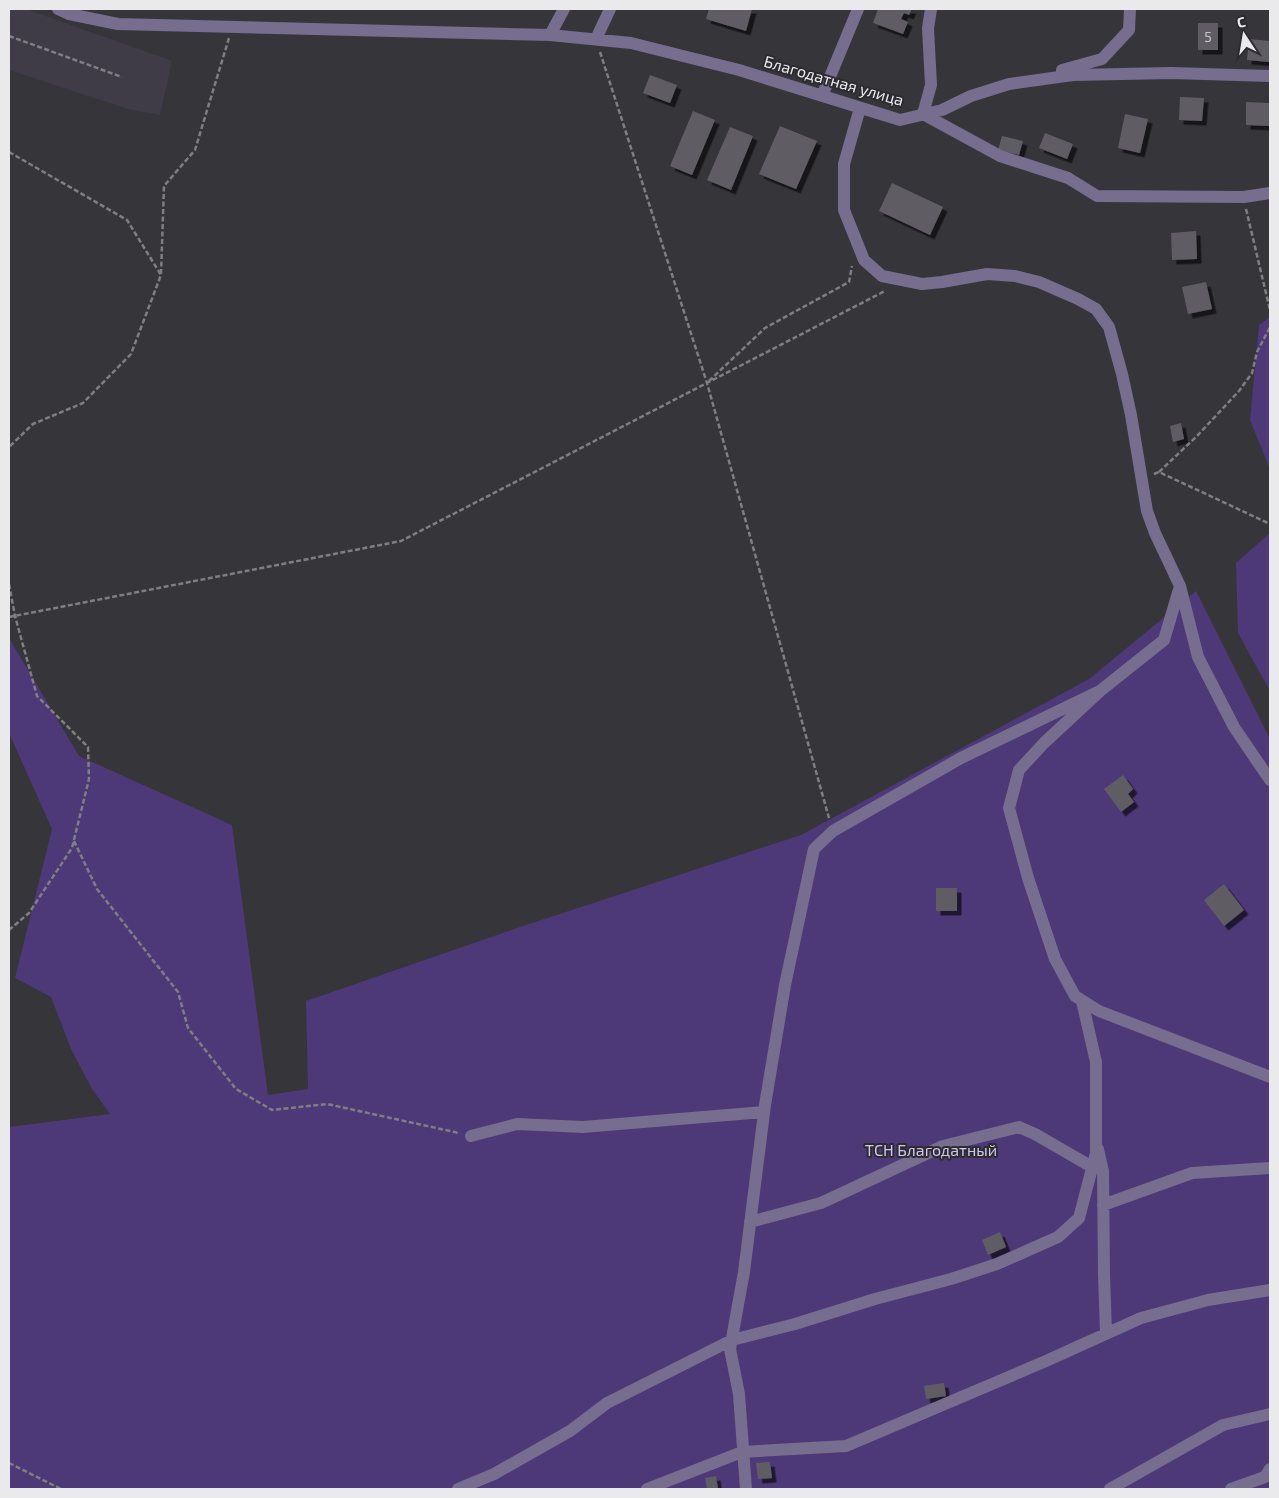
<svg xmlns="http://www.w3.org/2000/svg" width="1279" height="1498" font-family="'Exo 2',sans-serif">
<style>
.built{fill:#3f3c48}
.green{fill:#4d3878}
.building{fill:#5f5d63;filter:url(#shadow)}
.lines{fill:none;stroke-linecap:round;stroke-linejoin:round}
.path{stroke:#7f7e82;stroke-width:2.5;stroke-dasharray:5 2.5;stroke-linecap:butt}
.minor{stroke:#766d8f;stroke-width:12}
.labels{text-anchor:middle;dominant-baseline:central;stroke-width:4;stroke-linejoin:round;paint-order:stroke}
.number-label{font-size:14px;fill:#c7c6ca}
.street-label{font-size:16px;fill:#eae9ec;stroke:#2c2b30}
.park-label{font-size:16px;fill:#d1c7f0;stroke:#2c2b30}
</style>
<defs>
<filter id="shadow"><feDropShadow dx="4.5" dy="4.5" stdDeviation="0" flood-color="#0009"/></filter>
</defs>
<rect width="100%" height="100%" fill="#36353a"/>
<!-- built -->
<path class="built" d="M9 9H26L172 61 160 115 128 109 9 70Z"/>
<!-- green -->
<path class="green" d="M1270 317V469L1250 420 1259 325Z
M1270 533V691L1238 633 1236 563Z
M1196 591 1270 739V1489H9V1127L110 1114 92 1089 71 1049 51 997 15 978 52 829 9 733V638L79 756 232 825 268 1095 308 1089 306 1001 514 929 801 835 1089 679Z"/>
<!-- building -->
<path class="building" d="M709 9H752L746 31 706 19Z
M878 9H912L909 15 904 13 901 19 908 22 903 34 873 23Z
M1198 23H1218V50H1198Z
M1249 39 1270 41 1269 62 1247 60Z
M650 75 677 85 670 103 643 93Z
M1180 97 1204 98 1202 121 1179 120Z
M1246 102 1270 103V126L1246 125Z
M693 111 715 120 692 175 670 166Z
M1125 114 1148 119 1140 153 1118 148Z
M780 126 817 141 796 189 759 174Z
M730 127 753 136 731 190 707 180Z
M1045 133 1073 144 1067 159 1039 148Z
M1002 136 1023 141 1019 155 998 150Z
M892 183 943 207 930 235 879 211Z
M1196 231 1197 259 1172 260 1171 233Z
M1206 282 1212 309 1188 314 1182 287Z
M1181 423 1184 439 1173 442 1170 426Z
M1123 775 1133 789 1128 794 1134 802 1121 812 1104 789Z
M1224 884 1244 910 1224 926 1204 900Z
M936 888H957V911H936Z
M1000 1232 1006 1247 988 1255 982 1240Z
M944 1383 946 1396 926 1399 924 1386Z
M770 1462 772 1478 758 1479 756 1463Z
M716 1476 718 1489H707L705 1478Z"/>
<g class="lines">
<!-- path -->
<path class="path" d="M9 36 122 77
M600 52 707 383 829 818
M9 152 127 220 161 275 131 354 83 403 33 424 9 447
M1246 209 1270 310
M161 274 164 186 195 150 229 38
M709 381 765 328 849 282 852 266
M1159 472 1197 436 1239 391 1252 373 1257 352 1270 327
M1154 474 1159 472 1270 524
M9 584 15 616 37 696 88 747 89 779 72 848 29 913 9 930
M9 617 401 541 885 291
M74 841 97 889 178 992 188 1028 236 1089 272 1110 327 1104 459 1133
M9 1463 61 1489"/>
<!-- minor -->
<path class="minor" d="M58 9 69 14 118 24 550 35 631 43 739 70 900 120 942 110 971 96 1009 84 1073 75 1171 73 1270 76
M931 9 928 28 931 85 923 114 1000 156 1068 178 1097 196 1244 197 1270 193
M550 35 564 9
M596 39 610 9
M1062 70 1102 59 1129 30 1130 9
M822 96 858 9
M860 108 844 164V210L864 260 882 276 922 284 942 282 987 274 1015 276 1039 282 1078 299 1096 309 1109 327 1122 374 1131 415 1147 511 1155 533 1180 586 1198 657 1234 727 1270 780
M1180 586 1164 640 1100 691 1044 743 1019 770 1009 808 1028 878 1055 959 1075 996 1099 1011 1270 1077
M471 1136 517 1124 583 1127 764 1112
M1098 1149 1103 1171 1104 1274 1106 1334
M1103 1205 1192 1173 1270 1168
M750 1222 821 1203 943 1146 1019 1127 1035 1134 1092 1167
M458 1489 494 1474 570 1431 607 1403 732 1340 795 1324 875 1299 951 1279 997 1264 1058 1237 1079 1218 1096 1153V1062L1082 1001
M647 1489 742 1452 846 1446 1046 1361 1141 1318 1208 1300 1270 1290
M746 1489 739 1394 730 1349 744 1272 765 1105 785 985 814 849 833 831 961 758 1100 691
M1110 1489 1223 1425 1270 1414
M1231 1489 1265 1477 1270 1469"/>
</g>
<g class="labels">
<!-- number labels -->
<g class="number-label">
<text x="1208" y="36">5</text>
</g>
<!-- street labels -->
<g class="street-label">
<text transform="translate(834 80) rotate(16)">Благодатная улица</text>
</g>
<!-- park labels -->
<g class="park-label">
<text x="931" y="1149">ТСН Благодатный</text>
</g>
</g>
<!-- border -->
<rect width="1279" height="1498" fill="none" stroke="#eae9ec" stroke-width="20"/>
<!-- north arrow -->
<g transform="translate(1244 35) rotate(348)" stroke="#2c2b30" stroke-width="4" paint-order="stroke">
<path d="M0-4L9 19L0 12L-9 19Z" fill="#eae9ec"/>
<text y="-8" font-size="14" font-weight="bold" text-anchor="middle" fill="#eae9ec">С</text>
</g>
</svg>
